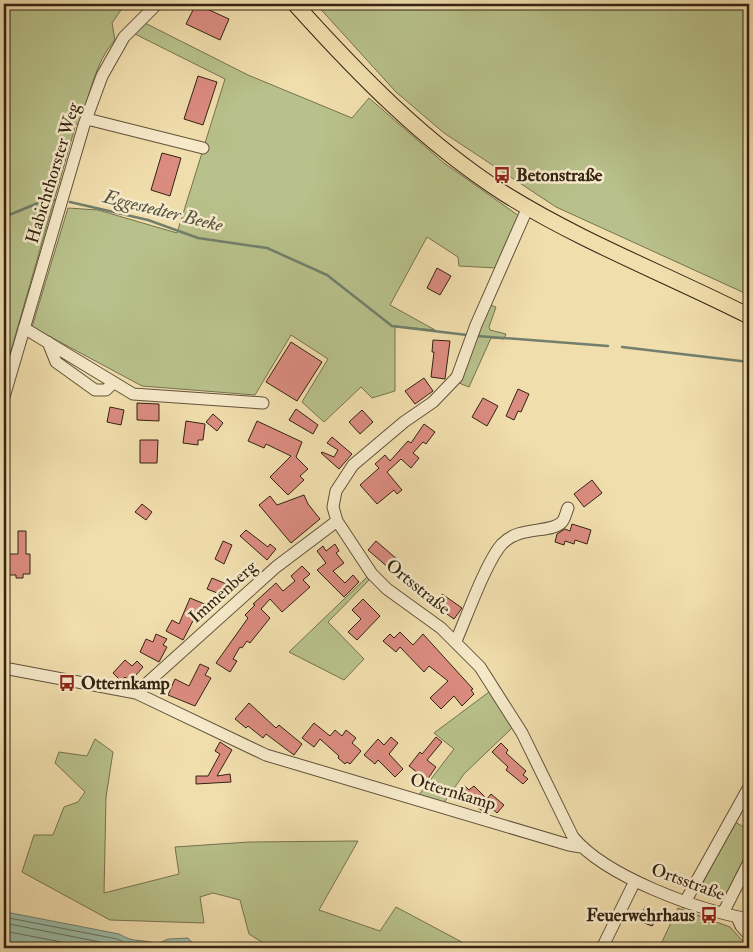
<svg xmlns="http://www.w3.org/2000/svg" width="753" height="952" font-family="'IM FELL Double Pica',serif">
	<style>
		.green { fill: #b8c18b; stroke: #76724f }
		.water { fill: #9bbca8; stroke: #717f6c }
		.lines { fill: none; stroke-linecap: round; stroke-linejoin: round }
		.shore { stroke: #67705e; stroke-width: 1 }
		.stream { stroke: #717f6c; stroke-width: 2.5 }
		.building { fill: #db8c80; stroke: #332313 }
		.minor-casing { stroke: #62523a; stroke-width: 13 }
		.major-casing { stroke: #332313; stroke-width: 17 }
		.minor { stroke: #f6eaca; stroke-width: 11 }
		.major { stroke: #f1dead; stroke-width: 15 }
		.labels { text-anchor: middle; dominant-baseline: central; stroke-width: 5; stroke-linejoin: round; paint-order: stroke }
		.street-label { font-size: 18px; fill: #332313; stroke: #f6eaca }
		.poi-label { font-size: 18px; font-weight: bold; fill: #332313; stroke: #f6eaca; text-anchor: start }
		.water-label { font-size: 19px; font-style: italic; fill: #525140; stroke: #f6eaca }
	</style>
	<rect width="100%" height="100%" fill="#f1dead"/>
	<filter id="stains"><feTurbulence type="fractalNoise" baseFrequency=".004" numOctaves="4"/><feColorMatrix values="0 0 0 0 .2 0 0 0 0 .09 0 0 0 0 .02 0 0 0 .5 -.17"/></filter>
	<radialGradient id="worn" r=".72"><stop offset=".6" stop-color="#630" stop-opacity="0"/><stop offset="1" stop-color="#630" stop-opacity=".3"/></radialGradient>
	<path class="green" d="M4 4H125L112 23 115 40C95 62 89 97 80 125L76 124 6 368 4 369Z
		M316 4H749V295L556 207 444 133 396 92Z
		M145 23 248 75 352 118 369 98 444 163 519 216 497 268 459 266 458 257 427 237 390 305 435 330 395 326V391L372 398 361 387 324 422 302 402 328 359 291 335 255 395 142 386 32 327 68 208 98 210 177 233 225 79 135 34Z
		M490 305 496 307 489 327 490 330 506 334 504 339 491 338 469 387 459 383Z
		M367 577 369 580 328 622 364 659 344 680 289 652Z
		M489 692 512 728 464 774 443 804 418 796 454 749 434 733Z
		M95 739 113 752 106 797 104 893 179 874 175 847 249 842 358 841 319 910 380 931 396 907 473 948H378L363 942 360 948H271L249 934 240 900 213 893 200 897 204 923 110 920 22 872 34 835H53L64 807 78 802 85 792 55 763 59 752 87 756Z
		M735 822 749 830V855L737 872 725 900 700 888Z
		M678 908 730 927 749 948H659Z"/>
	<path class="water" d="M6 912 119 934C136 944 140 938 157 944L168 939 188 938 197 948H4V913Z"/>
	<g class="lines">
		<path class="shore" d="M4 917 117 939 134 947 146 945 154 948
			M4 923 115 945 121 948
			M4 931 93 948"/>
		<path class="stream" d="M70 202 148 220 198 238 267 248 327 275 392 326 467 335
			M4 217 48 199 55 200
			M477 336 608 346
			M622 347 749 362"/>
	</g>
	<path class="building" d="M196 4 229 19 220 40 186 24Z
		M198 76 217 82 203 125 184 119Z
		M162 153 181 158 170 196 151 190Z
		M437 268 451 276 440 295 427 288Z
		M433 340 450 341 445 379 431 377 434 352H432Z
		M291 342 322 362 297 401 266 382Z
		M424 378 433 391 415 404 405 391Z
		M518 389 529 394 521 412 518 411 514 420 506 416Z
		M483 398 498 406 487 426 472 417Z
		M137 403 159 404V421L137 420Z
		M110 407 124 410 121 425 107 422Z
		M296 409 318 425 313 434 289 420Z
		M362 410 373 422 360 434 349 422Z
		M213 414 223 423 217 431 206 422Z
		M186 421 205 424 203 440H198V445L183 443Z
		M257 421 302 442 296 457 308 469 300 476 304 480 288 495 270 477 291 456 266 444 264 448 248 441Z
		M424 424 435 432 426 444 423 442 413 453 419 458 411 468 401 459 387 472 402 490 397 494 394 490 377 504 360 485 379 468 375 464 385 455 390 461 408 441 411 443Z
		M332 437 352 454 339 469 321 453 322 452 334 457 338 450 327 443Z
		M140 440H158L157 463H140Z
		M592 480 602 493 584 507 574 494Z
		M304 495 308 504 320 519 291 543 259 505 270 496 277 505Z
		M142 504 152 512 146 520 135 512Z
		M572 524 591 530 587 544 575 540 574 544 565 541 564 545 555 542 557 534 565 529 570 531Z
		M246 530 268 547 270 544 276 549 267 560 240 536Z
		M18 531H26V554H30V574H23V578H16V575H4V554H18Z
		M223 541 232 545 224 564 215 559Z
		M376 541 398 560 390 569 368 550Z
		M335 544 339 551 336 553 344 563 333 571 345 583 353 575 359 582 344 597 317 570 326 563 317 551 323 546 326 551Z
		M302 566 310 574 303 580 310 587 282 612 270 599 261 609 270 618 250 643 247 641 242 648 240 647 233 659 237 661 230 672 216 663 248 618 245 615 255 605 253 604 276 583 283 591 295 581 291 576Z
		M212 578 229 585 225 596 207 589Z
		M442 594 462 608 454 619 434 605Z
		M190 598 212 607 209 615 200 612 198 616 196 615 183 640 166 631 172 620 179 624Z
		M363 599 380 616 357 640 348 632 361 619 352 610Z
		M400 632 413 645 423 634 473 689 471 690 474 694 462 706 454 696 441 709 430 698 448 681 429 666 424 672 400 647 396 652 383 641 390 634 394 638Z
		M156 634 167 639 163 645 167 647 159 662 140 652 146 639 153 642Z
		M125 660 132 666 137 661 143 667 130 682 125 677 121 681 113 673Z
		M200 664 209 668 205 675 211 678 195 706 168 695 175 679 189 686Z
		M249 703 276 728 279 725 302 744 294 755 266 734 263 738 248 726 246 728 235 719Z
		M314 723 330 736 335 730 342 736 346 730 356 738 352 743 361 751 350 764 347 762 345 764 338 758 339 756 320 739 314 747 302 738Z
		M391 737 398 743 389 754 403 769 395 777 378 760 375 764 364 755 378 739 384 745Z
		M436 737 442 742 427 760 436 767 427 780 409 766 420 752 422 754Z
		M220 742 232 750 217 776 230 774 231 782 196 784V776H208L220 754 215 751Z
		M501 743 508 750 506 753 526 771 523 775 528 779 523 784 506 770 508 767 492 752Z
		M464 785 469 790 474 786 487 799 491 794 504 805 497 813 487 804 485 812 482 811 459 790Z
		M645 907 657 913 659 916 652 926 639 921Z"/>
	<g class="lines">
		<g class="minor-casing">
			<path id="minor" d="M87 119 203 148
				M528 207 476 325 457 377 433 402 404 422 353 465 336 491 333 507 337 521 372 574 387 589 441 628 480 667 522 733 573 837C606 877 698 910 749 919
				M24 328 133 394 263 403
				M48 342 56 362 95 390H106L113 383
				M4 397 84 125 102 76 124 37 157 4
				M456 641C467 616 486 562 502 544 520 525 551 534 562 522 565 519 566 512 568 508
				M4 668 136 693 266 755 569 845 581 847
				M136 693 276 567 337 521
				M685 902 749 787
				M723 913 749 862
				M737 917 741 926 749 935
				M602 948 635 881"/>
		</g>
		<g class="major-casing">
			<path id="major" d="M295 4C358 74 425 143 505 194 582 242 668 275 749 316"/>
		</g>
		<use href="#minor" class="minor"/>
		<use href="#major" class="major"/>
	</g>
	<defs>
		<g id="bus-bare" transform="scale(1.35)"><path d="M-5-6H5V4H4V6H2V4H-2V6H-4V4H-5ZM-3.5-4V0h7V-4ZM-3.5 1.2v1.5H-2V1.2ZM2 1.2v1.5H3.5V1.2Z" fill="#8f2418" stroke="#f6eaca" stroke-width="2.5" paint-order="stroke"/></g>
	</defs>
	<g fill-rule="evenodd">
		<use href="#bus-bare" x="502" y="175"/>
		<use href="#bus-bare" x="67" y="683"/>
		<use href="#bus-bare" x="709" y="915"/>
	</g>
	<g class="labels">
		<g class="street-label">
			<text transform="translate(53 173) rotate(-73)">Habichthorster Weg</text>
			<text transform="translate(418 587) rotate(39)">Ortsstraße</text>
			<text transform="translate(223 592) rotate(-42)">Immenberg</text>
			<text transform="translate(453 792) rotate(17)">Otternkamp</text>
			<text transform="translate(688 882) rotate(20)">Ortsstraße</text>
		</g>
		<g class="poi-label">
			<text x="516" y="175">Betonstraße</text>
			<text x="81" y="683">Otternkamp</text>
			<text x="695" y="915" text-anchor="end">Feuerwehrhaus</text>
		</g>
		<g class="water-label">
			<text transform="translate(163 211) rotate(14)">Eggestedter Beeke</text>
		</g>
	</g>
	<rect width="753" height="952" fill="none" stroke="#f1dead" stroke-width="20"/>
	<rect x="5" y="5" width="743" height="942" fill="none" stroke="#332313" stroke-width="2.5"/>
	<rect x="10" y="10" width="733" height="932" fill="none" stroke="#332313"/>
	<rect width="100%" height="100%" filter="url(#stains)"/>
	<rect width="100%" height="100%" fill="url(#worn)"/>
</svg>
